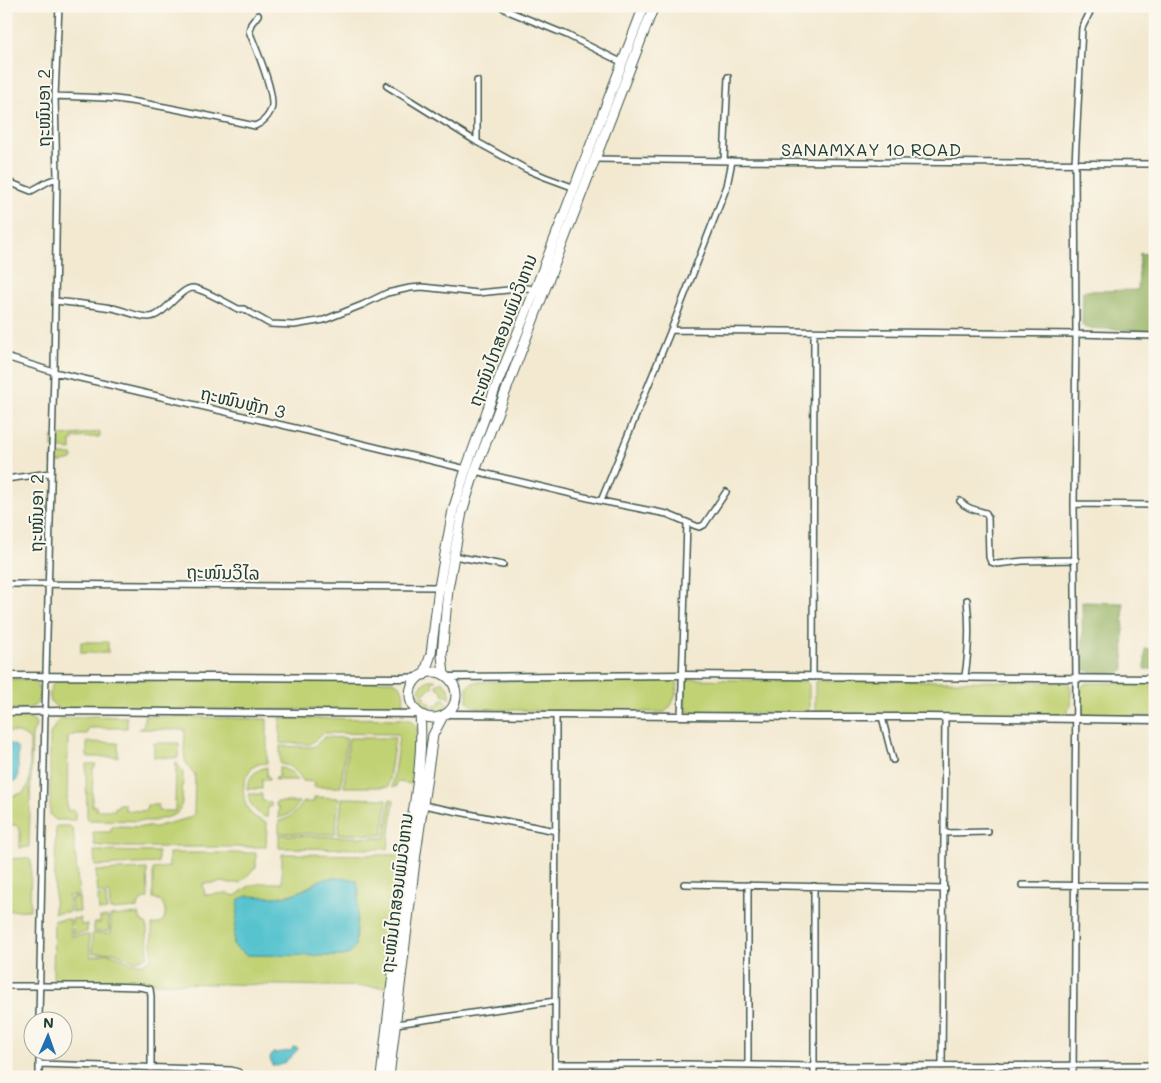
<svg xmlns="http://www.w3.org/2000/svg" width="1161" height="1083" font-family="Mali,'Noto Sans Lao',sans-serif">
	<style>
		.green { fill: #c1d274; stroke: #708854; fill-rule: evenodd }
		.forest { fill: #98b466; stroke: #5c784d }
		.water { fill: #57c3cf; stroke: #3b8082 }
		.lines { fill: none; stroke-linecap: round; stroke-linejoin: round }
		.minor-casing { stroke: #3f574c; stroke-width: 8 }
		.tertiary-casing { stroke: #3f574c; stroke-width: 9 }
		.trunk-casing { stroke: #3f574c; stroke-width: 11 }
		.minor { stroke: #fff; stroke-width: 5 }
		.tertiary { stroke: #fff; stroke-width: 6 }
		.trunk { stroke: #fff; stroke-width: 9 }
		.labels { text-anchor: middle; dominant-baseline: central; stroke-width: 4; stroke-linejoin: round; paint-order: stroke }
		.street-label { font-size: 18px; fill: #1f3d34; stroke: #fbf7ec }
	</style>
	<rect width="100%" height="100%" fill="#fbf7ec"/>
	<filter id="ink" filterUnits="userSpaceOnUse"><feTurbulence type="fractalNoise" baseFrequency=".02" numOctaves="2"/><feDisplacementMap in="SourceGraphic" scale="10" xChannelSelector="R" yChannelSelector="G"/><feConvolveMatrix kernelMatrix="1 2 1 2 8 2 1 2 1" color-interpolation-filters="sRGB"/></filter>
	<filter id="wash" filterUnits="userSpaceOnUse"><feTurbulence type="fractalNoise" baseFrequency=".0096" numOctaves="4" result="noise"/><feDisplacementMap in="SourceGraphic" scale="20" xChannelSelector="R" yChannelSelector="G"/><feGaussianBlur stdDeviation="1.12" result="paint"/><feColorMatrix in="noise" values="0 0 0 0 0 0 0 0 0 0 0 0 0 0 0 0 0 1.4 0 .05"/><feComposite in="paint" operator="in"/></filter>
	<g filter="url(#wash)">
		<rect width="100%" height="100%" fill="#f3e9d1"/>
		<path class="green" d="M100 432V437L73 438V441H71V450L52 448V437Z
			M52 455H72L73 457 72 460 52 464Z
			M81 642H108V653H81Z
			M6 679H29L34 681C38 686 39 689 39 696 39 712 18 709 6 709Z
			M59 679 392 681C403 684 405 693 403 703L398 707 391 710 61 709C58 708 56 707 54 705 46 698 50 683 59 679Z
			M570 679H672L676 681 678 684C676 694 674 705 665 712H571L484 709C477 708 472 707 467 701V688L470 684 476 682Z
			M690 679 806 681 809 685V712L806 714 688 712 685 709V683L687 680Z
			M429 680H436L432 683 433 687 429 688 425 693 422 694 419 689 425 682Z
			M819 680 1065 682 1070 685C1072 695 1072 711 1062 717L818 714 815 710V683Z
			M441 681C448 685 451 691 450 699L447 695H443L442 691 437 687 436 685Z
			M1088 683H1155V717L1083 716 1081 714V689L1082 686Z
			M418 693 420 697 425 696V700L431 704V707L427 710C419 706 417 701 418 693Z
			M442 699H444L448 703C444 711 439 713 431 713L435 710 434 705H438Z
			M94 716 127 717V728H88L87 734C80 734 73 733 68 738L67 810 75 811V820H56L50 815V734L59 719Z
			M147 716 267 719V763C264 764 261 763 259 764 242 770 240 796 248 809 252 817 260 820 267 823L266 847H115L94 845 93 832H111V828L114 826 155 827 189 818 194 814 195 774C180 762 185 748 185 730L139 729 144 726V717Z
			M6 717H27L35 722 36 726 32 735 29 847 20 848V830L16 825H6V797L23 793 28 786 30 775V741C25 733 15 732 6 732Z
			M280 718 406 719 412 721 418 729 412 784 397 782 396 787H392L399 737 398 734 324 733 310 744 280 743Z
			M325 737 347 738 341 787H314L315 782 303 781C298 772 291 765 280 764V746L313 747Z
			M349 738H395L388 787H344Z
			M87 742 118 743V757H87Z
			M154 743H179L178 758 154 757Z
			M176 762 183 773 182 802 179 812 174 815 154 821 90 820 87 818 86 764H96L95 767 93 768 92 806H96V810H115V807H118V804H125V810L146 811 147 805H158V811H175Z
			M267 767V777H269V780H262V789H247C248 777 256 769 267 767Z
			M279 767 291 772 298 780H275V778L279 777Z
			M248 794H262V801L271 802V807H268L267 818C256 813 249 806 248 794Z
			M314 797 339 798 335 834 279 833V821C290 819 298 811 303 802H314Z
			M342 798 387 799 383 835 338 834Z
			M390 799 394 800 388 849 279 848V835L385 838Z
			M276 802H299C295 811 288 816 278 818L279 807 276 806Z
			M56 826H70L73 829 79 895 68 896 70 912 54 913Z
			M94 851 158 852V863L95 866Z
			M169 853H256V867L240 883H225V882L203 884 205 895 227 893 235 896 249 886 262 883H282V854L404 855 388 987 53 981 54 920 70 919 71 936 89 935 91 957C98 955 105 953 111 954 124 957 128 965 142 963 146 962 149 961 152 957V925C154 925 158 924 160 923 169 917 166 900 153 898V869L169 867ZM320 880 350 954 342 956 246 955 233 944 240 899C251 894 263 898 275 897 292 896 306 889 320 880Z
			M28 858 31 860 30 910 6 911V859Z
			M147 869 148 898C143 899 138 902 138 908L110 910 109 893H98L96 871Z
			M106 895 107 910 99 911 98 896Z
			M79 897 80 912H72L71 898Z
			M139 914 141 921 147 925 148 956 135 961 114 952 93 953 92 934 111 933 110 916Z
			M100 917H108L109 931 94 932V923H100Z
			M80 918 81 925 87 924V932L73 934 72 919Z"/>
		<path class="forest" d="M1155 251V331L1085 328 1082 324 1083 291 1138 290 1140 253 1148 254Z
			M1082 602 1123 603 1124 670C1112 675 1095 674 1083 669Z
			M1145 649H1155V669H1145Z"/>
		<path class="water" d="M6 742 16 746V748L18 749V777L17 780 6 785Z
			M330 878H345L357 880 359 893 355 946 350 954 342 956 246 955 237 949 233 944 239 899 247 896 275 897 290 895 308 888 320 880Z
			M293 1047H297L298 1049C295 1053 282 1066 277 1066 275 1066 274 1065 272 1065L270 1058 273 1053 291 1051Z"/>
	</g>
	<g filter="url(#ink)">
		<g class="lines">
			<g class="minor-casing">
				<path id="minor" d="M501 6 508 11 567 35 623 63
					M387 86 477 142 526 169 545 177 575 188
					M55 96C75 97 96 97 116 99 163 105 209 116 255 126 262 123 268 117 271 110 277 96 255 46 249 31L251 24 258 15
					M477 142V81
					M595 159 732 161 1155 164
					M724 161 728 77
					M6 181 31 191 49 181 57 178
					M55 301C74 303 93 305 112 308 124 310 137 317 149 317 164 317 179 288 193 288 202 289 229 304 238 309H244L247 311 270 324 294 325 324 320 362 305 387 293 410 288 422 287 478 293 528 288 535 290
					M671 330 1076 334 1155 336
					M6 357 54 372 308 431 466 469
					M475 471 601 501 667 514 696 526 699 527 704 525 726 492
					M6 479 50 473
					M601 501 671 330 727 186 732 161
					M960 501C967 509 976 510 986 513L988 517 989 557 991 562 997 564 1023 561 1076 560
					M1074 504 1155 505
					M454 556 503 565
					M6 584 439 587
					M965 676C969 650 970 627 967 600
					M813 677 814 332
					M681 716 687 523
					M882 717 893 760
					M423 805 556 831
					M945 833 988 832
					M684 884 945 889
					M748 885V1064
					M1022 885 1155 886
					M814 886V1077
					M6 986H106L139 987 150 989 151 996V1068
					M39 1020 45 711 54 372 57 178 55 96 59 6
					M396 1024 555 1001
					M39 1064 231 1070 238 1072 243 1077
					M555 1064H684L814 1066 1155 1065
					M942 1066 945 717
					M39 1077V1050
					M555 1077 556 715
					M997 1077V1065
					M1073 1077 1076 678 1074 504 1076 334 1075 164 1082 28 1093 6"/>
			</g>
			<g class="tertiary-casing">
				<path id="tertiary" d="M6 676 402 678 420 677
					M446 677 682 675 1155 679
					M6 712 61 711 420 714
					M446 714 813 717H926L1155 720"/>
			</g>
			<g class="trunk-casing">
				<path id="trunk" d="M410 695a23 23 0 1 1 46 0a23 23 0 1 1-46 0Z
					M424 675 431 654 439 587 453 510 466 469 495 389 535 290 644 6
					M444 675 442 655 448 589 462 512 475 471 654 6
					M381 1077C390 1002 398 928 407 854 413 808 424 760 420 714
					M389 1077 416 853 433 735 443 716"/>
			</g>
			<use href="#minor" class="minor"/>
			<use href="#tertiary" class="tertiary"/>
			<use href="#trunk" class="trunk"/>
		</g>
	</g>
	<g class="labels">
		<g class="street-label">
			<text transform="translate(43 108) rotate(-90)">ຖະໜົນອາ 2</text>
			<text x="871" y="149">SANAMXAY 10 ROAD</text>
			<text transform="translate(502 330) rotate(-69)">ຖະໜົນໄກສອນພົມວິຫານ</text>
			<text transform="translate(243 402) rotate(13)">ຖະໜົນຫຼັກ 3</text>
			<text transform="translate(36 513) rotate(-89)">ຖະໜົນອາ 2</text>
			<text transform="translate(223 572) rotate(1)">ຖະໜົນວິໄລ</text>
			<text transform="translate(396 893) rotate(-83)">ຖະໜົນໄກສອນພົມວິຫານ</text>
		</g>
	</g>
	<rect width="1161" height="1083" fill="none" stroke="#fbf7ec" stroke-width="25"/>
	<g transform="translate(48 1036) rotate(2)"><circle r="24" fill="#fbf7ec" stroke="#a3ada2"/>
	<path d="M0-4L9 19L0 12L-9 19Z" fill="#1f6fb2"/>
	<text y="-8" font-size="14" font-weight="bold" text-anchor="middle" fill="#1f3d34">N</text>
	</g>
</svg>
